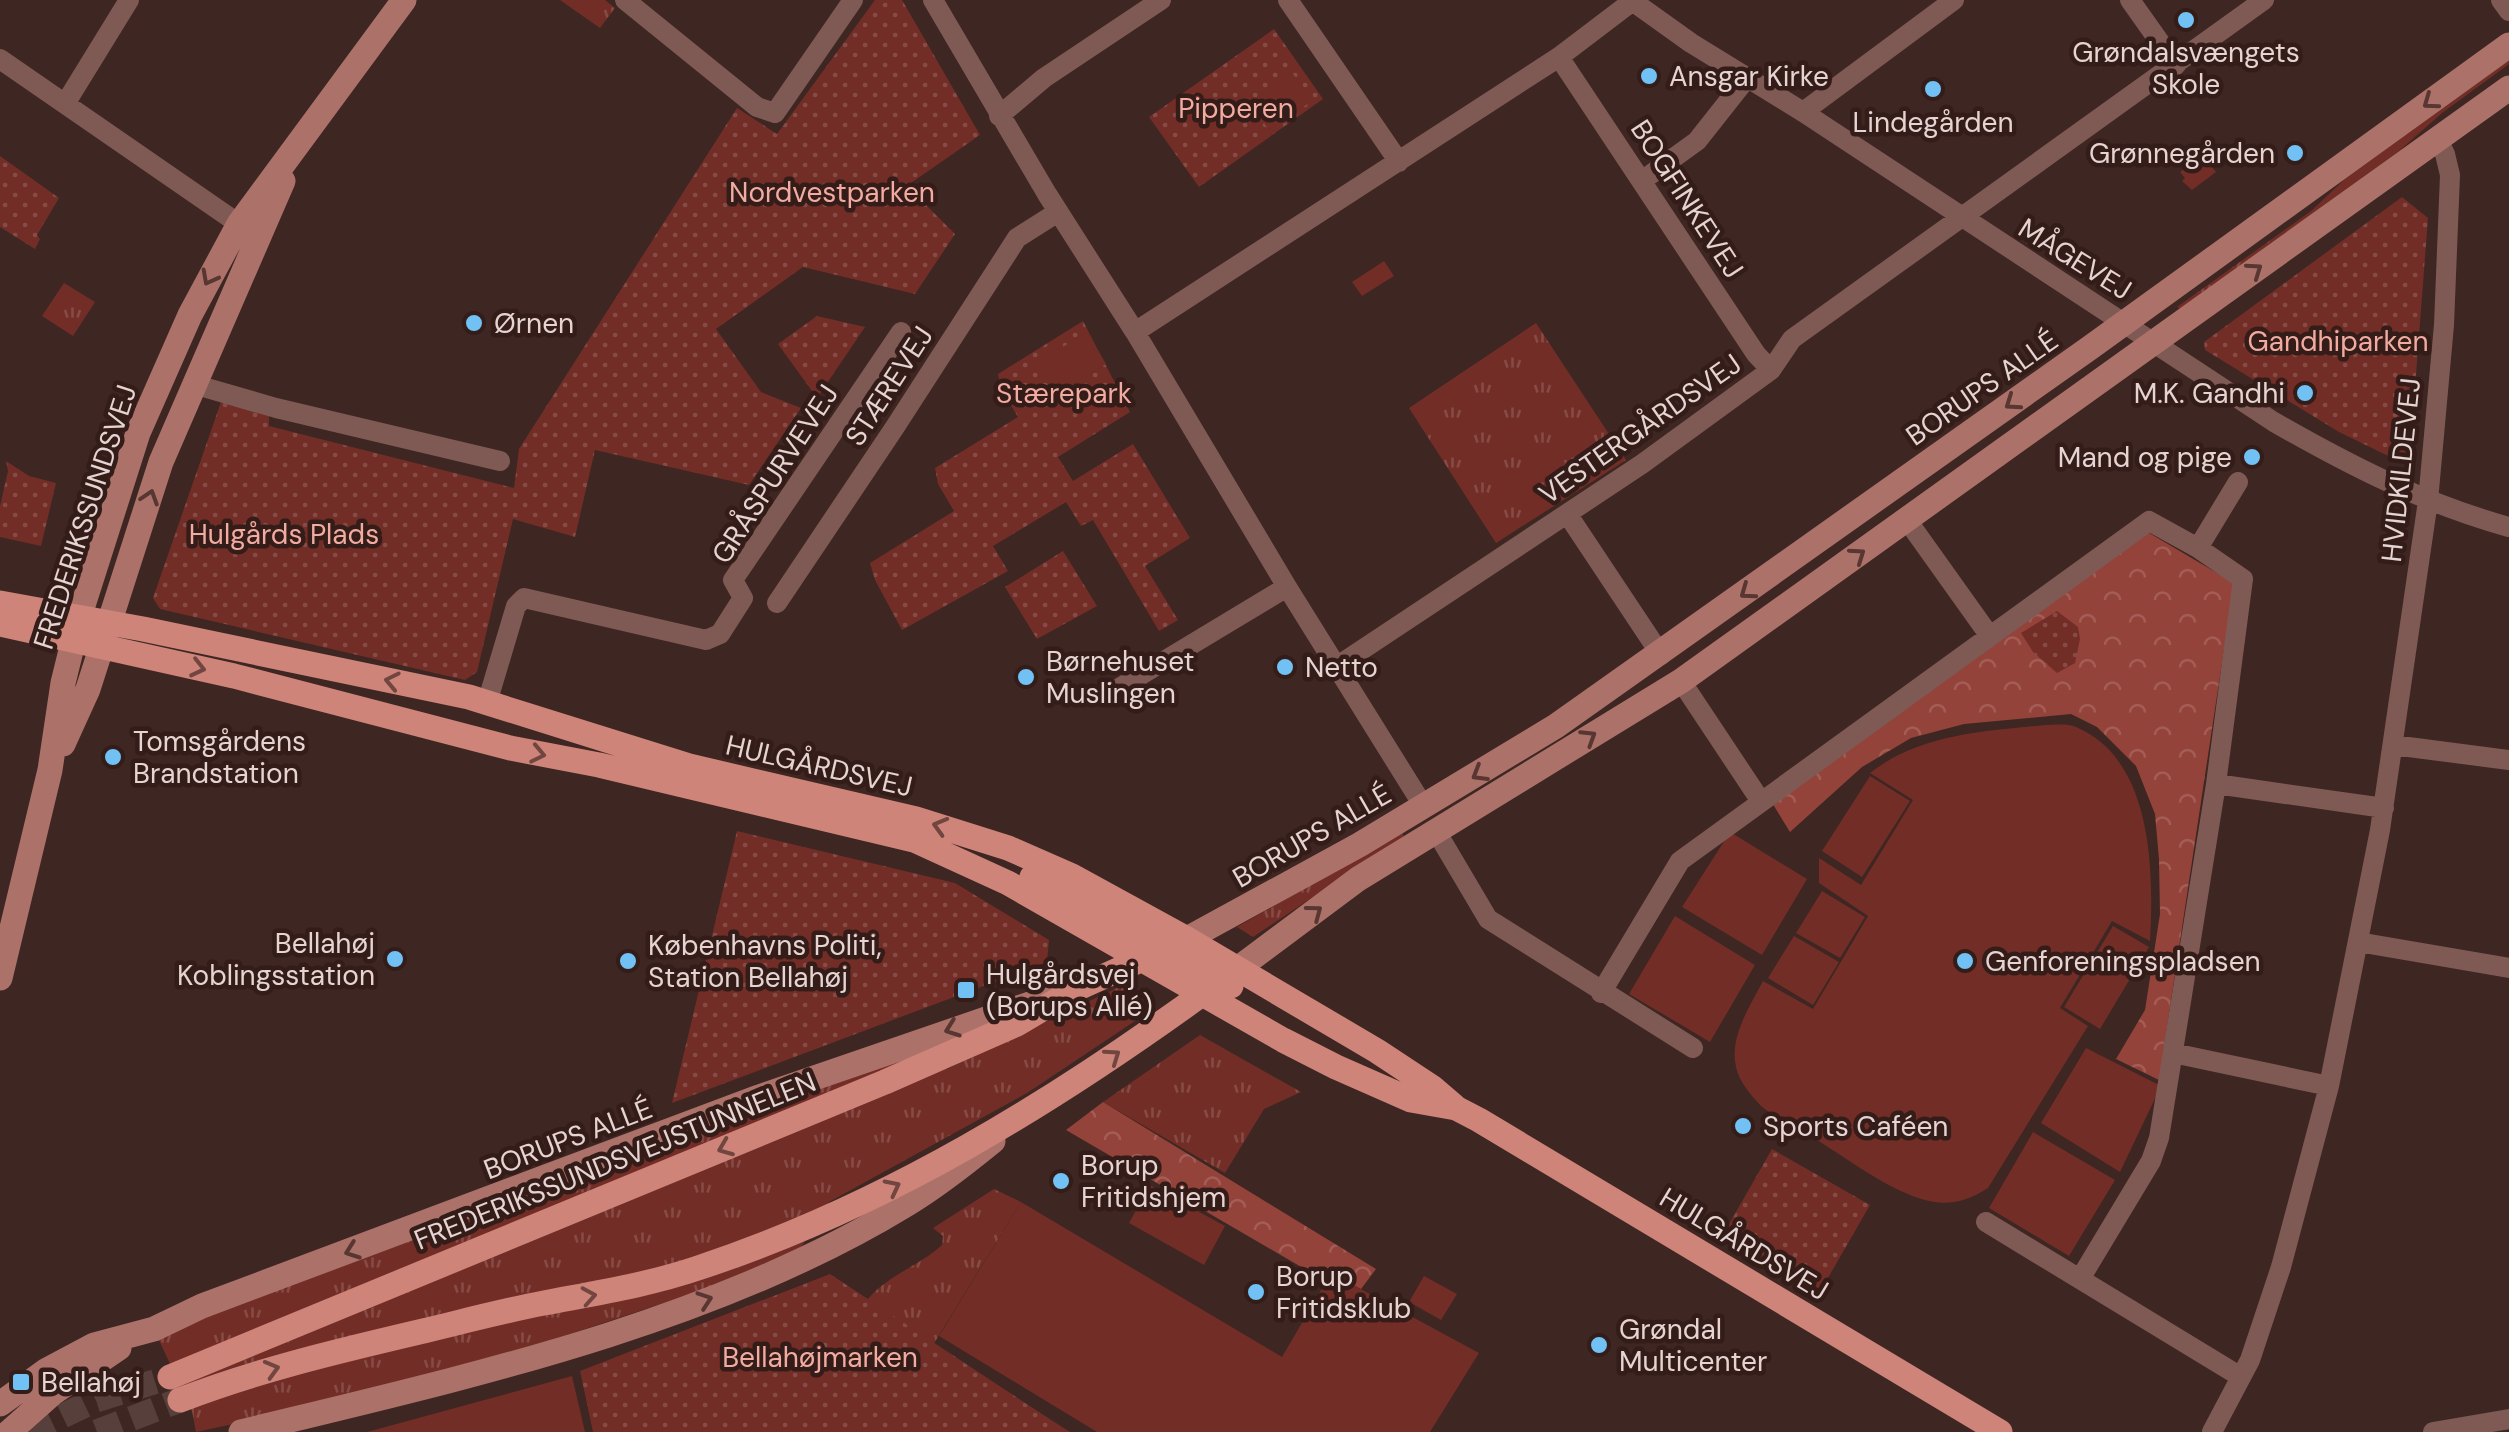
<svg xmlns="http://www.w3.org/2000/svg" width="2509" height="1432" font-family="'DM Sans',sans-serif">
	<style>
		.grass { fill: url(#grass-tufts) }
		.forest { fill: url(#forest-crowns) }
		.park { fill: url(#park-dots) }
		.pitch { fill: #722d26 }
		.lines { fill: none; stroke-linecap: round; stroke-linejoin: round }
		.primary-tunnel { stroke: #57403c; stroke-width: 25; stroke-dasharray: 25 12; stroke-linecap: butt }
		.street { stroke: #7f5a54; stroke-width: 20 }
		.secondary { stroke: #ac726a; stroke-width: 25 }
		.primary { stroke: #cf847a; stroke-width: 25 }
		.oneway { stroke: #583631 }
		.oneway2 { stroke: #724640 }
		.poi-dot { fill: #71c1f5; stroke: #341c19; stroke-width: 4 }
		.labels { text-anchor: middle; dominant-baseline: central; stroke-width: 9; stroke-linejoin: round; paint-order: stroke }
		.poi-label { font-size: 28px; fill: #e5d4d2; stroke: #341c19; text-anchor: start }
		.park-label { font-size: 28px; fill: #f1aba1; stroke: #341c19 }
		.street-label { font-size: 28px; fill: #e5d4d2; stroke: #341c19 }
	</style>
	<defs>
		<pattern id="grass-tufts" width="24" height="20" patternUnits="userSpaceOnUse" patternTransform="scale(2.5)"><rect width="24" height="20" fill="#722d26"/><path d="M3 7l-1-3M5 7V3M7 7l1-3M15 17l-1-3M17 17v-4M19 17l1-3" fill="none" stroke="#864b45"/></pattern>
		<pattern id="forest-crowns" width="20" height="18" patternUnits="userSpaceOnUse" patternTransform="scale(2.5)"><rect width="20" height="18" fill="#94433a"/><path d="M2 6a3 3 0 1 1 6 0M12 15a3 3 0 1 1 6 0" fill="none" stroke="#a35d56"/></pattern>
		<pattern id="park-dots" width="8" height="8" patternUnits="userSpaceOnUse" patternTransform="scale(2.5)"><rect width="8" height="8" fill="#722d26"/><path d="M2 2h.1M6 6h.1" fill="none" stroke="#864b45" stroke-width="1.8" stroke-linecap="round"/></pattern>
	</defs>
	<rect width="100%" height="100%" fill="#3e2622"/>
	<path class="grass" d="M560 0H605L615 8 600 28Z
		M2509 60V64L2442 113 2399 151 2181 309 2177 307 2311 211 2345 179Z
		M64 283 95 302 73 336 42 316Z
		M1536 323 1626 460 1496 543 1409 408Z
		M1402 833 1404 836 1253 937 1237 927Z
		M1121 986 1156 1007 1027 1093 829 1202 800 1249 694 1293 509 1354 316 1406 196 1432 192 1411 158 1338 255 1295 914 1051 947 1069Z
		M1200 1035 1301 1092 1264 1109 1225 1173 1103 1102Z
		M994 1189 1021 1202 933 1345 1070 1432H791L868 1299C888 1275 919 1266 942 1245L943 1236 933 1228Z"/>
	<path class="forest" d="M2144 530 2234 583 2159 1080 2116 1059 2145 1010 2160 914 2159 859 2155 814 2136 766 2097 727 2071 714 1964 724 1911 738 1862 767 1790 832 1771 801Z
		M1103 1102 1376 1269 1361 1289 1332 1274 1327 1282 1066 1130Z"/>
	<path class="park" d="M875 0H902L980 135 911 183 924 203 955 234 915 294 803 267 716 329 761 392 801 408 749 485 595 450 575 537 513 519 477 672 465 680 160 609 153 598 221 402 269 415V426L514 488 519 449 737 108 777 134Z
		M1274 29 1323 99 1199 187 1149 117Z
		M0 156 59 198 37 235 40 239 35 249 0 227Z
		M2402 197 2428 218 2409 466 2339 432 2205 350 2204 342Z
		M817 316 865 327 817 398 778 344Z
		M1083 321 1130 412 1058 457 1073 481 1133 444 1190 538 1145 566 1178 620 1159 631 1093 520 1081 526 1066 502 993 546 1008 571 902 630 875 580 870 563 954 511 938 484 935 468 1018 417 1001 389 998 374Z
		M6 461 29 476 56 483 41 546 0 537V506L8 471Z
		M1063 551 1097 606 1037 639 1005 587Z
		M2057 611 2078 627 2080 639 2075 663 2057 673 2033 652 2021 633Z
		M737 831 955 883 1049 940 1047 962 672 1103Z
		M1772 1149 1870 1205 1821 1290 1724 1233Z
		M830 1274 1069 1432H593L580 1371Z"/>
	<path class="pitch" d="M1293 74 1312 101 1269 130 1250 103Z
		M2203 154 2215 165 2212 167 2216 172 2192 190 2182 181 2185 178 2180 172Z
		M1384 261 1394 276 1362 296 1352 282Z
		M1087 332 1106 364 1056 394 1037 363Z
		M2045 725C2054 725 2067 723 2076 727 2153 759 2154 872 2150 941L2112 921 2060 1008 2088 1026 1988 1188C1969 1200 1952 1206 1929 1201 1889 1192 1843 1155 1807 1134 1792 1125 1774 1117 1761 1106 1751 1095 1739 1082 1736 1067 1729 1037 1750 1006 1763 981L1813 1009 1868 916 1819 883V858L1861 885 1913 800 1870 773C1920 734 1984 731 2045 725Z
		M1870 776 1910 801 1862 877 1822 851Z
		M1730 832 1807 879 1762 955 1682 907Z
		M1822 891 1865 917 1840 958 1796 933Z
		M1675 916 1755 965 1710 1042 1629 994Z
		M2113 926 2149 947 2100 1029 2064 1007Z
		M1794 936 1839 962 1813 1005 1768 978Z
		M2086 1048 2161 1086 2120 1172 2041 1123Z
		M2033 1132 2115 1180 2069 1256 1989 1208Z
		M1150 1185 1225 1226 1204 1265 1129 1223Z
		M1021 1202 1282 1357 1331 1273 1479 1353 1430 1432H1097L939 1336Z
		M1424 1276 1457 1294 1441 1320 1409 1302Z
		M572 1376 585 1432H367Z"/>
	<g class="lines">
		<path class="primary-tunnel" d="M29 1432 96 1400 170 1377
			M97 1432 180 1400"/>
		<path class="street" d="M625 0 757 107 775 113 853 0
			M933 0 1047 194 1135 332 1287 587 1424 807
			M1288 0 1399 162
			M1631 0 1691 43 1803 112 2274 422C2349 465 2425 504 2509 527
			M2130 0 2176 65
			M2501 0 2509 11
			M1559 57 1756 354 1771 370
			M0 59 239 224
			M65 104 129 0
			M1803 112 1954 0
			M999 116 1044 78 1161 0
			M1643 180 1697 141 1746 79
			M1135 332 1559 57 1634 0
			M193 384 276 408 500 461
			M1568 515 1661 655
			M1907 520 1989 635
			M2198 548 2238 482
			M777 603 895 427 1017 238 1058 212
			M1336 667 1642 464 1771 370 1792 339 2264 0
			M1681 681 1760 800
			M1106 696 1287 587
			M487 703 516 606 524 598 706 640 720 634 743 598 733 580 901 332
			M2393 745 2509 760
			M2216 784 2384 808
			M1436 831 1488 919 1693 1048
			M2358 942 2509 968
			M1601 993 1680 861 2149 521 2198 548 2243 579 2216 784 2159 1138 2151 1161 2080 1279
			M2173 1053 2329 1086
			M1986 1222 2241 1377
			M2212 1432 2250 1360 2281 1267 2329 1086 2380 830 2428 501 2444 325 2450 175 2445 154 2437 139
			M2433 1432 2509 1419"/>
		<path class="secondary" d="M63 744 88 689 161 462 283 181
			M1187 939 1359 845 1556 726 2091 347 2509 45
			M1236 970 1358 879 1681 681 2509 88
			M0 978 50 770 63 683 79 618 138 433 190 315 239 224 404 0
			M0 1404 47 1370 94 1345 154 1329 202 1306 759 1097 1059 994
			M9 1432 53 1393 119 1348
			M241 1432C463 1378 711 1324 907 1204 937 1186 966 1163 993 1141"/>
		<path class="primary" d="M0 603 143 629 469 697 689 766 916 819 1008 848 1072 876 1187 939 1377 1051 1433 1088 1454 1106
			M0 624 234 676 510 748 599 765 914 840 1008 883 1283 1040 1336 1067 1411 1100 1456 1108 1479 1120 2000 1432
			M1032 877 1146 938 1179 952
			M1156 961 1193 967 1231 986
			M170 1377 885 1082 1017 1024 1078 988 1187 939
			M180 1400C258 1370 338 1351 419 1332 461 1322 502 1311 544 1303 596 1293 648 1285 698 1268 886 1206 1054 1102 1213 986"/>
	</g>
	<defs><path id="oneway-chevron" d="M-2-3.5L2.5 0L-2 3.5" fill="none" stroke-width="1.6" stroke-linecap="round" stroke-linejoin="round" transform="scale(2.5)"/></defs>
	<g class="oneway">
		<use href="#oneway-chevron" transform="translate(2430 102) rotate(144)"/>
		<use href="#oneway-chevron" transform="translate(2255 270) rotate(-35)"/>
		<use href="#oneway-chevron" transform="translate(209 278) rotate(118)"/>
		<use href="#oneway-chevron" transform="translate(2012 403) rotate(145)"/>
		<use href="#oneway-chevron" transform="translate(150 497) rotate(-72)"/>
		<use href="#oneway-chevron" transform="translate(1858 555) rotate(-35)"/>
		<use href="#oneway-chevron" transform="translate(1747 592) rotate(144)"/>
		<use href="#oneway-chevron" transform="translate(1589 737) rotate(-32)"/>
		<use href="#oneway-chevron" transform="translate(1479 774) rotate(149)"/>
		<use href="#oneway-chevron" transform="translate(1315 912) rotate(-37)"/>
		<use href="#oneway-chevron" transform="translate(952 1029) rotate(160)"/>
		<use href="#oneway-chevron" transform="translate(352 1251) rotate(160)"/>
		<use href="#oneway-chevron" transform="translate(705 1300) rotate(-19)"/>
	</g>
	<g class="oneway2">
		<use href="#oneway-chevron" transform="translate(198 668) rotate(13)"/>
		<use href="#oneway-chevron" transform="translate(392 681) rotate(-168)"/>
		<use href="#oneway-chevron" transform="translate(538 754) rotate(12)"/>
		<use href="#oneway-chevron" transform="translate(940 826) rotate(-164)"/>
		<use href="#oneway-chevron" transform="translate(1113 1056) rotate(-35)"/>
		<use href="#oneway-chevron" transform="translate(725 1148) rotate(158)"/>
		<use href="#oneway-chevron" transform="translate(893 1187) rotate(-27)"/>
		<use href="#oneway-chevron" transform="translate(589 1296) rotate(-10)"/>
		<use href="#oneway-chevron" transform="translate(272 1369) rotate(-16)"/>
	</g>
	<g class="poi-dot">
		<circle cx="2186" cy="20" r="10"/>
		<circle cx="1649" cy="76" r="10"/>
		<circle cx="1933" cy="89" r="10"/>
		<circle cx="2295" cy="153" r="10"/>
		<circle cx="474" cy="323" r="10"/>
		<circle cx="2305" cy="393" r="10"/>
		<circle cx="2252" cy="457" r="10"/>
		<circle cx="1285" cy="667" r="10"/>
		<circle cx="1026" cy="677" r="10"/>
		<circle cx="113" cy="757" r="10"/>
		<circle cx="395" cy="959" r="10"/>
		<circle cx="628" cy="961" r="10"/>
		<circle cx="1965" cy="961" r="10"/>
		<rect x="956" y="980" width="20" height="20" rx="5"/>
		<circle cx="1743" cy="1126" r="10"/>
		<circle cx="1061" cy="1181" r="10"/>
		<circle cx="1256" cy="1292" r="10"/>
		<circle cx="1599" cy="1345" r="10"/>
		<rect x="11" y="1372" width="20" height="20" rx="5"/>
	</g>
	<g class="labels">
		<g class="poi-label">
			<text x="2186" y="52" text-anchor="middle">Grøndalsvængets<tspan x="2186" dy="32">Skole</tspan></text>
			<text x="1669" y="76">Ansgar Kirke</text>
			<text x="1933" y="122" text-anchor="middle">Lindegården</text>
			<text x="2275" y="153" text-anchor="end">Grønnegården</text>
			<text x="494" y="323">Ørnen</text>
			<text x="2285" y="393" text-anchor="end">M.K. Gandhi</text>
			<text x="2232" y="457" text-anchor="end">Mand og pige</text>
			<text x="1046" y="661">Børnehuset<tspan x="1046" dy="32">Muslingen</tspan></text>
			<text x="1305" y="667">Netto</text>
			<text x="133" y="741">Tomsgårdens<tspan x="133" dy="32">Brandstation</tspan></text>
			<text x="375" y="943" text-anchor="end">Bellahøj<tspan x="375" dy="32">Koblingsstation</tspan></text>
			<text x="648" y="945">Københavns Politi,<tspan x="648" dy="32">Station Bellahøj</tspan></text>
			<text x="1985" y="961">Genforeningspladsen</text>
			<text x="986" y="974">Hulgårdsvej<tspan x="986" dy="32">(Borups Allé)</tspan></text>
			<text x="1763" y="1126">Sports Caféen</text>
			<text x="1081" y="1165">Borup<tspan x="1081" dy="32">Fritidshjem</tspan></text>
			<text x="1276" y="1276">Borup<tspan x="1276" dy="32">Fritidsklub</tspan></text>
			<text x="1619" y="1329">Grøndal<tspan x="1619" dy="32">Multicenter</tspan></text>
			<text x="41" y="1382">Bellahøj</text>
		</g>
		<g class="park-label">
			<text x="1236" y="108">Pipperen</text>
			<text x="832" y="192">Nordvestparken</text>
			<text x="2338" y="341">Gandhiparken</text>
			<text x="1064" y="393">Stærepark</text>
			<text x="284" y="534">Hulgårds Plads</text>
			<text x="820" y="1357">Bellahøjmarken</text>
		</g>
		<g class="street-label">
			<text transform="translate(1687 199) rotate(57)">BOGFINKEVEJ</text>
			<text transform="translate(2075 259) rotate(32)">MÅGEVEJ</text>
			<text transform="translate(889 386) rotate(-57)">STÆREVEJ</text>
			<text transform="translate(1982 388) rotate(-35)">BORUPS ALLÉ</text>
			<text transform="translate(1640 429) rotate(-35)">VESTERGÅRDSVEJ</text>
			<text transform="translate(2401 470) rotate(-84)">HVIDKILDEVEJ</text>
			<text transform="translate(775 474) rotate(-57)">GRÅSPURVEVEJ</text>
			<text transform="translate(85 517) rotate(-72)">FREDERIKSSUNDSVEJ</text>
			<text transform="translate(819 766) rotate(13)">HULGÅRDSVEJ</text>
			<text transform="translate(1312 836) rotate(-30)">BORUPS ALLÉ</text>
			<text transform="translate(568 1139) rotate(-21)">BORUPS ALLÉ</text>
			<text transform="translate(615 1161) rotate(-22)">FREDERIKSSUNDSVEJSTUNNELEN</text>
			<text transform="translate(1744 1244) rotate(31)">HULGÅRDSVEJ</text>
		</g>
	</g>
</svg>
